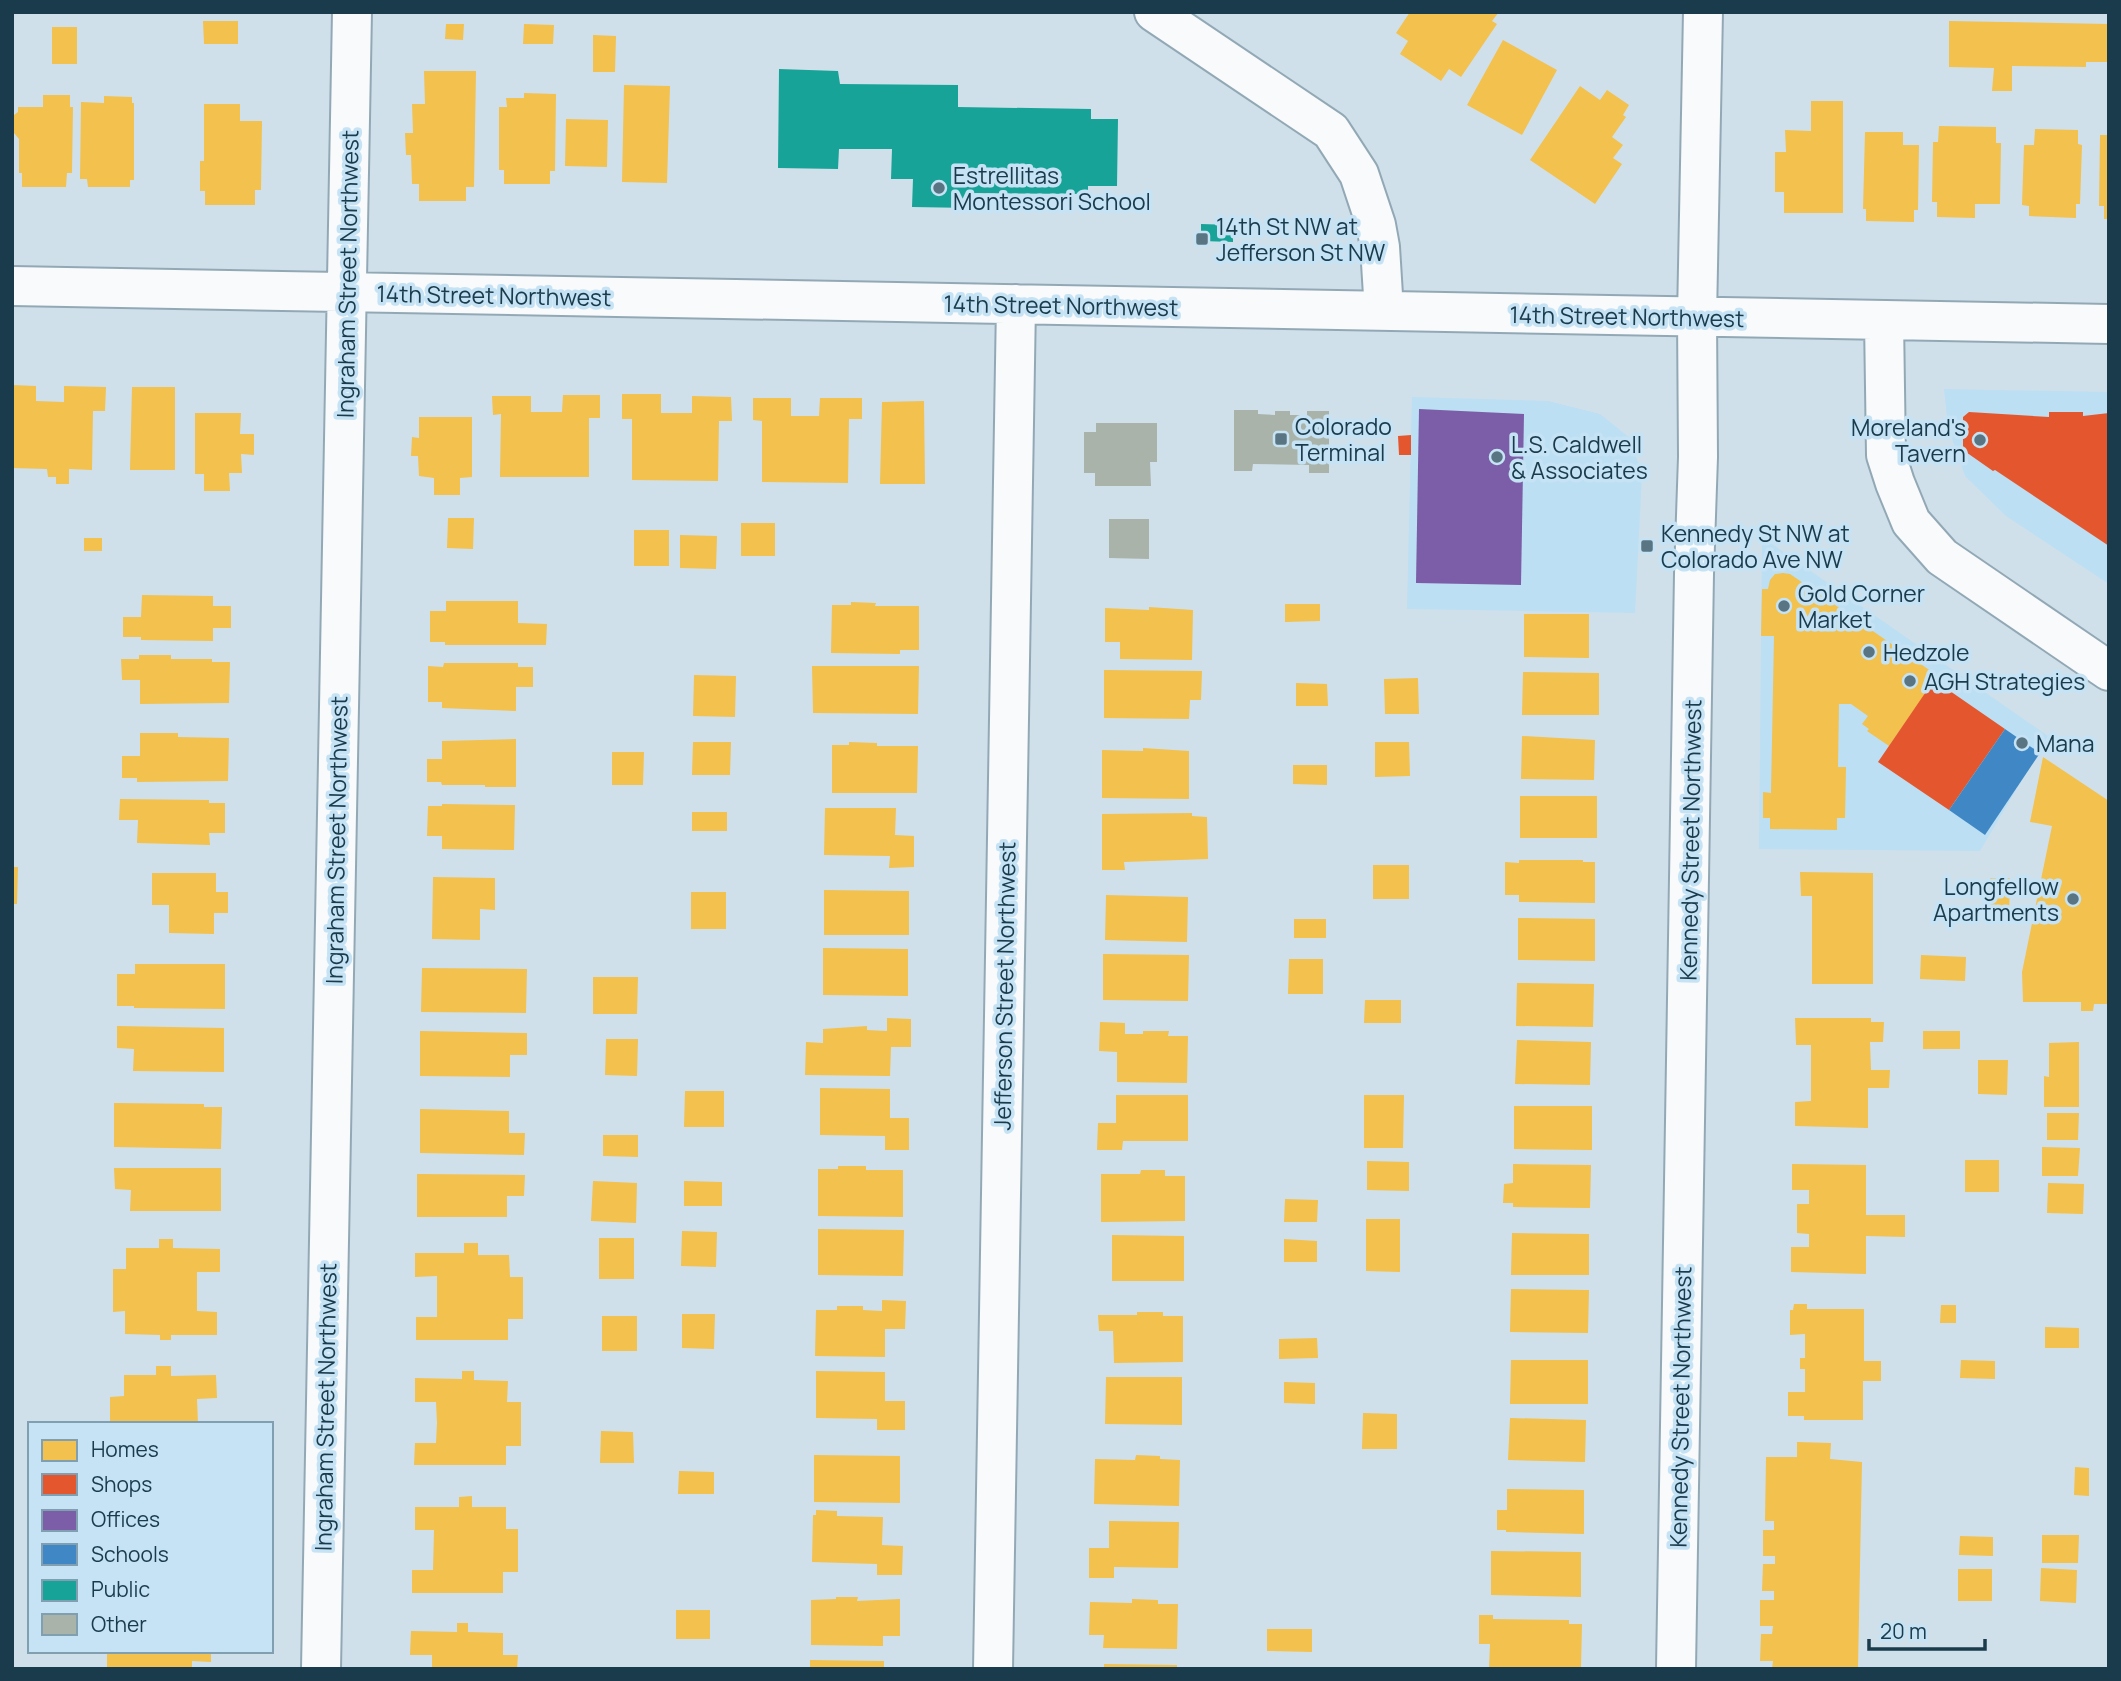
<svg xmlns="http://www.w3.org/2000/svg" width="2121" height="1681" font-family="Manrope,sans-serif">
	<style>
		.built { fill: #bcdff3 }
		.homes { fill: #f2c14e }
		.shops { fill: #e4572e }
		.offices { fill: #7b5ea7 }
		.schools { fill: #3f88c5 }
		.public { fill: #17a398 }
		.building { fill: #aab3a9 }
		.lines { fill: none; stroke-linecap: round; stroke-linejoin: round }
		.minor-casing { stroke: #92a9b5; stroke-width: 42 }
		.minor { stroke: #f8fafc; stroke-width: 38 }
		.poi-dot { fill: #597583; stroke: #c5e3f4; stroke-width: 2.5 }
		.labels { text-anchor: middle; dominant-baseline: central; stroke-width: 7; stroke-linejoin: round; paint-order: stroke }
		.poi-label { font-size: 23px; fill: #193b4c; stroke: #c5e3f4; text-anchor: start }
		.street-label { font-size: 23px; fill: #193b4c; stroke: #c5e3f4 }
	</style>
	<rect width="100%" height="100%" fill="#d0e0ea"/>
	<path class="built" d="M1944 389 2109 392V584L2006 516 1965 476 1948 427Z
		M1412 397 1548 401 1600 414 1630 438 1642 475 1635 613 1407 609Z
		M1762 537 2048 736 1980 851 1759 849Z"/>
	<path class="homes" d="M1410 12H1499L1492 21 1497 24 1461 77 1449 69 1441 81 1400 54 1408 41 1396 33Z
		M203 21H238V44H204Z
		M1949 21 2109 24V62H2086V67L2012 66V91H1992L1994 68 1949 67Z
		M446 24H464L463 40 445 39Z
		M524 24 554 25 553 44H523Z
		M52 27H77V64H52Z
		M593 35 616 36 615 72H593Z
		M1503 40 1557 70 1522 135 1467 105Z
		M424 71H476L474 187H466V201H419V184H412L411 155H406L405 133H413L412 104H425Z
		M624 85 670 86 667 183 622 182Z
		M1580 86 1600 100 1607 90 1629 105 1623 115 1626 117 1612 137 1623 145 1613 158 1622 164 1595 204 1530 160Z
		M524 93 556 94 555 171H550V184H504V170H499V107H507L506 98H524Z
		M43 95H70V107H73L72 173H67L66 187H22V173H19V139L14 133V115L18 112V107H43Z
		M104 96 132 97V103H134V180H130V187H88L87 179H80L81 102 104 103Z
		M1811 101H1843V213H1784V192H1775V152H1786L1785 130 1811 131Z
		M204 104H240V121H262L261 190H255V205H205V191H200V161H204Z
		M566 119 608 120 607 167 565 166Z
		M1939 126 1996 127V143H2001L2000 204H1975V218L1937 217V202H1932L1933 142H1938Z
		M2035 129 2078 130V144L2082 145 2080 204H2076V218L2029 216V206L2022 205 2024 145H2034Z
		M1865 132H1903V145H1919L1918 210H1914V222L1866 221V209H1863Z
		M2100 135H2109V219H2104V206H2099Z
		M12 385 36 386V401L64 402V386L106 387 105 411H93L92 470 69 469V484H56V477H48L47 469 12 468Z
		M132 387H175V470H130Z
		M622 394H661V413H692V396L731 397 732 421H719L718 481 632 480V419H622Z
		M563 395H600V418H589V477H500L501 414 493 415 492 396H531V412H562Z
		M753 398H791V416H819L820 398H862V419H849L848 483 762 482V421L753 420Z
		M924 401 925 484H880L882 402Z
		M195 413H241L240 434H254V455L241 454 242 473H229L230 491H204V474H195Z
		M419 417H472V477L460 478V495H434V478L419 476 418 456H411L412 437 419 438Z
		M448 518H474L473 549 447 548Z
		M741 523H775V556H741Z
		M634 530H669V566H634Z
		M680 535 717 536 716 569 680 568Z
		M84 538H102V551H84Z
		M1783 573 1790 574 1938 676 1889 746 1867 731 1869 729 1862 724 1868 716 1851 704H1839L1838 767H1846L1845 818H1837V830L1770 829V818H1763V792L1771 793 1774 636H1761L1762 589H1768L1770 580 1775 574Z
		M142 595 213 596V606H231V628H213V641L141 640V637H123V617H141Z
		M446 601H518V623L547 624 546 645H445V642H430V611H446Z
		M851 602 876 603 875 606H919V650H900V654L831 653 832 605H851Z
		M1285 604H1320V621L1285 622Z
		M1149 607 1193 610 1192 660 1120 659V642H1105V608L1149 610Z
		M1524 614H1589V658L1524 657Z
		M139 655H171V659H212V662H230L229 703 140 704V680H122L121 659H139Z
		M444 663H518V667H533V687H516V711L442 708V702H428V666L443 667Z
		M812 666H919L918 714 813 713Z
		M1104 670 1202 671 1201 700H1190L1189 719 1104 718Z
		M1523 672 1599 673V715H1522Z
		M694 675 736 676 735 717 693 716Z
		M1418 678 1419 714H1385L1384 679Z
		M1296 683 1327 684 1328 706H1296Z
		M140 733H178V737L229 738 228 781 137 782V778H122V756H140Z
		M1522 736 1595 740 1594 780 1521 779Z
		M516 739V787H485V785H442L441 782H427V759H442V741Z
		M693 742H731L730 775H692Z
		M849 742 877 743V746H918L917 793H832V745H849Z
		M1375 742H1409L1410 776 1375 777Z
		M1143 748 1189 751V799L1102 798V750L1143 751Z
		M612 752H644L643 785H612Z
		M2043 757 2109 801V1004H2094L2093 1011H2081V1002H2023L2022 972 2052 826 2030 822Z
		M1293 765H1327V785L1293 784Z
		M1520 796H1597V838H1520Z
		M120 799 209 800V803H225V833H209L210 845 137 843 138 820H119Z
		M442 804 515 805 514 850 442 849V836H427L428 806H442Z
		M825 808H896L895 835 914 836V867L889 868 890 856 824 855Z
		M692 812H727V831H692Z
		M1192 813V816L1207 817 1208 859 1124 862 1125 870H1102V814Z
		M1519 860H1583V862H1595V903L1519 902V895H1505V862L1519 863Z
		M1373 865H1409V899H1373Z
		M12 867H18L17 904H12Z
		M1800 872 1873 873V984H1812V896H1801Z
		M152 873H216V892H228V913H214V934L169 933V905H152Z
		M433 877 495 878V910L480 909V940L432 939Z
		M1990 878H2010L2009 915 1989 914Z
		M824 890 909 891V935H824Z
		M691 892H726V929H691Z
		M1106 895 1188 897 1187 942 1105 940Z
		M1518 918 1595 919V961L1518 960Z
		M1294 919H1326V938H1294Z
		M823 948 908 949V996L823 995Z
		M1103 954 1189 955 1188 1001 1103 1000Z
		M1921 955 1966 957 1965 981 1920 979Z
		M1289 959H1323V994H1288Z
		M135 964H225V1009L134 1008V1006H117V974H135Z
		M422 968 527 969 526 1013 421 1012Z
		M593 977H638L637 1014H593Z
		M1517 983 1594 984 1593 1027 1516 1026Z
		M1365 1000H1401V1023H1364Z
		M887 1018 911 1019V1047H891L890 1076 805 1075 806 1042 823 1043V1029L867 1026V1030L887 1031Z
		M1795 1018H1871V1022H1884L1883 1042H1870L1871 1070H1890L1889 1088H1868V1128L1795 1126V1102L1811 1101V1045H1796Z
		M1100 1022 1125 1023V1034H1143V1031H1169L1168 1036H1188L1187 1083 1117 1082V1052L1099 1051Z
		M117 1026 224 1028V1072L133 1071 134 1049 117 1048Z
		M420 1031 527 1033V1055H510V1077L420 1076Z
		M1923 1031H1960V1049H1923Z
		M606 1039H638L637 1076 605 1075Z
		M1517 1040 1591 1042 1590 1085 1515 1084Z
		M2079 1042V1107H2044V1076L2049 1077V1043Z
		M1978 1060H2008L2007 1095 1978 1094Z
		M820 1088 890 1089V1118H909V1150H885V1136L820 1135Z
		M685 1091H724V1127H684Z
		M1116 1095H1188V1141H1123L1122 1150H1097L1098 1123H1116Z
		M1364 1095H1404L1403 1148H1364Z
		M114 1103 204 1104V1107H222L221 1149 114 1147Z
		M1514 1106H1592V1150L1514 1149Z
		M420 1109 509 1111V1133H525L524 1155 420 1153Z
		M2047 1113H2079L2078 1140H2047Z
		M603 1135H638V1157L603 1156Z
		M2042 1147 2080 1148 2078 1176H2042Z
		M1965 1160H1999V1192H1965Z
		M1367 1161 1409 1162V1191L1367 1190Z
		M1513 1164 1591 1165 1590 1208 1513 1207V1203H1503L1504 1184 1513 1183Z
		M1792 1164 1866 1165V1215H1905V1237L1866 1236V1274L1791 1272V1247H1809V1234L1797 1233V1204H1809V1190H1792Z
		M838 1166H866V1170H903V1217L818 1216V1169H838Z
		M114 1168H221V1211H130L131 1190 115 1189Z
		M1141 1170H1165V1176H1185V1221L1101 1222V1174H1140Z
		M417 1174 525 1175 524 1196H507V1217H417Z
		M593 1181 637 1183 636 1223 591 1221Z
		M684 1181 722 1182V1206H684Z
		M2048 1183 2084 1184 2083 1214 2047 1213Z
		M1285 1199 1318 1200 1317 1222H1284Z
		M1366 1219H1400V1272L1366 1271Z
		M818 1229 904 1230 903 1276 818 1275Z
		M682 1231 717 1232 716 1267 681 1266Z
		M1512 1233 1589 1234V1275H1511Z
		M1112 1235 1184 1236V1281H1112Z
		M599 1238H634V1279H599Z
		M159 1239H173V1248L220 1249V1272H197V1311L217 1312V1335H171V1340H160V1335L125 1334V1311L113 1312V1269H126V1248H159Z
		M1284 1239 1317 1241V1262H1284Z
		M464 1243H478V1255H509L510 1277H523V1319H508V1340H416V1317H437V1276L415 1277V1253H464Z
		M1511 1289 1589 1290 1588 1333 1510 1332Z
		M882 1300 906 1301 905 1329H885V1357L815 1356 816 1310H837V1306H863V1310L882 1311Z
		M1794 1304H1807V1309H1864V1361H1881V1381H1863V1420H1804V1416H1788V1392H1805V1369H1800V1358H1805V1334L1790 1335V1310H1793Z
		M1941 1305H1956V1323H1940Z
		M1137 1312H1163V1316H1183V1362L1114 1363 1113 1331H1099L1098 1315H1137Z
		M682 1314H715L714 1349 682 1348Z
		M602 1316H637V1351H602Z
		M2045 1327 2079 1328V1348H2045Z
		M1317 1338 1318 1358 1279 1359V1339Z
		M1511 1360H1588V1404H1510Z
		M1961 1360 1995 1361V1379L1960 1378Z
		M156 1366H171V1376L216 1375 217 1398 197 1399 198 1424H110V1397L124 1396V1375H156Z
		M462 1371H474V1380L508 1381 507 1402H521V1446H506V1465H414L415 1443H436L437 1423 436 1402H415V1378L462 1379Z
		M816 1371 885 1372V1401H905V1430H877V1419L816 1418Z
		M1106 1377H1182V1425L1105 1424Z
		M1284 1382 1315 1383V1404L1284 1403Z
		M1363 1413 1397 1414V1449H1362Z
		M1510 1418 1586 1420 1585 1462 1508 1460Z
		M601 1431 633 1432 634 1463H600Z
		M1797 1442 1831 1443 1830 1459 1862 1462 1858 1669H1772L1773 1661H1760L1761 1634H1772L1773 1626H1760V1600H1774V1591H1762L1763 1564H1775V1556H1763V1530H1774V1521H1765L1766 1457H1797Z
		M814 1455 900 1456V1503L814 1502Z
		M1136 1455 1160 1456V1459L1180 1460 1179 1506 1094 1504 1095 1459 1135 1460Z
		M2075 1467 2089 1468V1496L2074 1495Z
		M679 1471 714 1472V1494H678Z
		M1507 1489 1584 1490V1534L1506 1532V1530H1497V1510H1507Z
		M472 1496V1507H506V1529H518V1572H503V1593H412V1570H433L434 1530H415V1507H459V1497Z
		M816 1510 837 1511V1516L883 1517 882 1545 903 1546 902 1575H877V1564L812 1562 813 1515H816Z
		M1109 1521 1179 1522 1178 1568 1114 1567V1578H1089V1548H1109Z
		M2042 1535H2079L2078 1563H2042Z
		M1960 1536 1993 1537V1556L1959 1555Z
		M1491 1551 1581 1552V1597L1491 1595Z
		M2041 1568 2077 1570 2076 1603 2040 1601Z
		M1958 1569H1992V1601H1958Z
		M836 1597H858L857 1601 900 1599V1636H883V1646L811 1645V1600L836 1599Z
		M1132 1599 1158 1600V1604H1178L1177 1649 1103 1648 1104 1635H1089L1090 1602 1132 1603Z
		M676 1610H710V1639H676Z
		M1479 1615H1493V1619L1569 1620V1624H1582L1581 1668 1489 1669 1490 1644H1479Z
		M457 1623H468V1632L503 1633V1655H518L517 1669H432V1655H410L411 1631 457 1632Z
		M1267 1629H1312V1652L1267 1651Z
		M107 1651H211V1662L192 1661V1669H107Z
		M810 1660 884 1661V1669H810Z
		M1104 1664 1177 1665V1669H1104Z"/>
	<path class="shops" d="M1969 412 2049 417V412H2083V416L2109 413V546L1995 470 1993 471 1963 450V417Z
		M1411 435V455H1399L1398 436Z
		M1934 680 2005 729 1949 810 1878 762Z"/>
	<path class="offices" d="M1419 409 1524 414 1521 585 1416 583Z"/>
	<path class="schools" d="M2005 729 2040 753 1985 835 1949 810Z"/>
	<path class="public" d="M779 69 838 71 840 84 958 85V107L1091 109V119H1118L1117 186H1088V194L970 193 971 208 912 207 913 179H891L892 149H839L838 169 778 168Z
		M1201 224 1233 225V242L1201 241Z"/>
	<path class="building" d="M1234 410H1258V414L1275 415V411H1290V415H1307V411H1329V473H1309V465L1253 464 1252 471H1234Z
		M1096 423H1157V462H1150L1151 486H1095V473H1084V432H1096Z
		M1109 519H1149V559L1109 558Z"/>
	<g class="lines">
		<g class="minor-casing">
			<path id="minor" d="M1154 12 1331 131 1359 174 1376 225 1380 247 1384 311
				M12 286 2109 324
				M1884 320 1886 455 1895 483 1911 522 1942 557 2109 671
				M321 1669 352 12
				M993 1669 1016 304
				M1676 1669 1694 574 1698 457 1697 317 1703 12"/>
		</g>
		<use href="#minor" class="minor"/>
	</g>
	<g class="poi-dot">
		<circle cx="939" cy="188" r="7"/>
		<rect x="1195" y="232" width="14" height="14" rx="3.5"/>
		<rect x="1274" y="432" width="14" height="14" rx="3.5"/>
		<circle cx="1980" cy="440" r="7"/>
		<circle cx="1497" cy="457" r="7"/>
		<rect x="1640" y="539" width="14" height="14" rx="3.5"/>
		<circle cx="1784" cy="606" r="7"/>
		<circle cx="1869" cy="652" r="7"/>
		<circle cx="1910" cy="681" r="7"/>
		<circle cx="2022" cy="743" r="7"/>
		<circle cx="2073" cy="899" r="7"/>
	</g>
	<g class="labels">
		<g class="poi-label">
			<text x="953" y="175">Estrellitas<tspan x="953" dy="26">Montessori School</tspan></text>
			<text x="1216" y="226">14th St NW at<tspan x="1216" dy="26">Jefferson St NW</tspan></text>
			<text x="1295" y="426">Colorado<tspan x="1295" dy="26">Terminal</tspan></text>
			<text x="1966" y="427" text-anchor="end">Moreland's<tspan x="1966" dy="26">Tavern</tspan></text>
			<text x="1511" y="444">L.S. Caldwell<tspan x="1511" dy="26">&amp; Associates</tspan></text>
			<text x="1661" y="533">Kennedy St NW at<tspan x="1661" dy="26">Colorado Ave NW</tspan></text>
			<text x="1798" y="593">Gold Corner<tspan x="1798" dy="26">Market</tspan></text>
			<text x="1883" y="652">Hedzole</text>
			<text x="1924" y="681">AGH Strategies</text>
			<text x="2036" y="743">Mana</text>
			<text x="2059" y="886" text-anchor="end">Longfellow<tspan x="2059" dy="26">Apartments</tspan></text>
		</g>
		<g class="street-label">
			<text transform="translate(347 274) rotate(-89)">Ingraham Street Northwest</text>
			<text transform="translate(494 295) rotate(1)">14th Street Northwest</text>
			<text transform="translate(1061 305) rotate(1)">14th Street Northwest</text>
			<text transform="translate(1627 316) rotate(1)">14th Street Northwest</text>
			<text transform="translate(336 840) rotate(-89)">Ingraham Street Northwest</text>
			<text transform="translate(1690 840) rotate(-89)">Kennedy Street Northwest</text>
			<text transform="translate(1004 986) rotate(-89)">Jefferson Street Northwest</text>
			<text transform="translate(325 1407) rotate(-89)">Ingraham Street Northwest</text>
			<text transform="translate(1680 1407) rotate(-89)">Kennedy Street Northwest</text>
		</g>
	</g>
	<rect width="2121" height="1681" fill="none" stroke="#193b4c" stroke-width="28"/>
	<rect x="28" y="1422" width="245" height="231" fill="#c5e3f4" stroke="#80a0b1" stroke-width="2"/>
	<rect x="42" y="1440" width="35" height="21" fill="#f2c14e" stroke="#80a0b1" stroke-width="2"/>
	<text x="91" y="1457" font-size="21" fill="#193b4c">Homes</text>
	<rect x="42" y="1474" width="35" height="21" fill="#e4572e" stroke="#80a0b1" stroke-width="2"/>
	<text x="91" y="1492" font-size="21" fill="#193b4c">Shops</text>
	<rect x="42" y="1510" width="35" height="21" fill="#7b5ea7" stroke="#80a0b1" stroke-width="2"/>
	<text x="91" y="1527" font-size="21" fill="#193b4c">Offices</text>
	<rect x="42" y="1544" width="35" height="21" fill="#3f88c5" stroke="#80a0b1" stroke-width="2"/>
	<text x="91" y="1562" font-size="21" fill="#193b4c">Schools</text>
	<rect x="42" y="1580" width="35" height="21" fill="#17a398" stroke="#80a0b1" stroke-width="2"/>
	<text x="91" y="1597" font-size="21" fill="#193b4c">Public</text>
	<rect x="42" y="1614" width="35" height="21" fill="#aab3a9" stroke="#80a0b1" stroke-width="2"/>
	<text x="91" y="1632" font-size="21" fill="#193b4c">Other</text>
	<path d="M1869 1639v10h116v-10" fill="none" stroke="#193b4c" stroke-width="3.5"/>
	<text x="1880" y="1639" font-size="21" fill="#193b4c" stroke="#c5e3f4" stroke-width="5" paint-order="stroke">20 m</text>
</svg>
